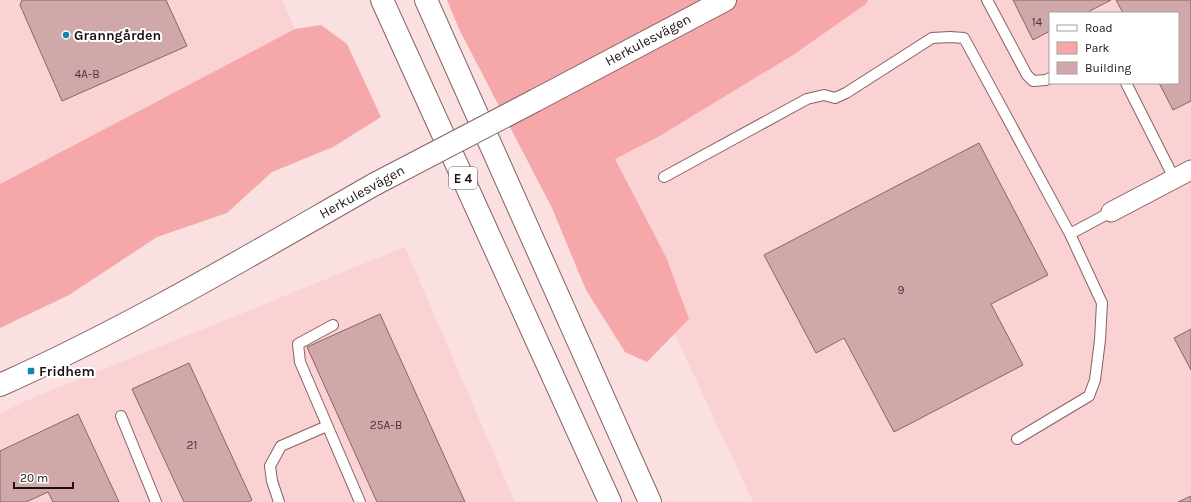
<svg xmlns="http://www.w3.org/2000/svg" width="1191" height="502" font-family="Karla,sans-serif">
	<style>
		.built { fill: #fbd2d3; fill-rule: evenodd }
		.green { fill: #f5a7aa }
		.building { fill: #d0a8a9; stroke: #896565 }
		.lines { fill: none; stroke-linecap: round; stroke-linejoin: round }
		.service-casing { stroke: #866162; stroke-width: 12 }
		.minor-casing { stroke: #866162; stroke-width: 21 }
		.tertiary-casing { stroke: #866162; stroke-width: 24 }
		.motorway-casing { stroke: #866162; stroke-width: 24 }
		.service { stroke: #fff; stroke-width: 10 }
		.minor { stroke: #fff; stroke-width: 19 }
		.tertiary { stroke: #fff; stroke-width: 22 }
		.motorway { stroke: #fff; stroke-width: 22 }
		.tertiary-bridge-casing { stroke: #866162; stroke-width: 24; stroke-linecap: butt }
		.tertiary-bridge { stroke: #fff; stroke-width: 22 }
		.poi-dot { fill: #1286ab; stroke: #fff; stroke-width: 1.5 }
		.labels { text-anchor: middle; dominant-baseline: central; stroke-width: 4; stroke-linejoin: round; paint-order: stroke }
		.number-label { font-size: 12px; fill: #4a3637 }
		.shield { fill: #fff; stroke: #625858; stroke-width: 1 }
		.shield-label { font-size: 13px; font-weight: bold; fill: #1e1011 }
		.poi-label { font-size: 14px; font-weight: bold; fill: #1e1011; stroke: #fff; text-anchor: start }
		.street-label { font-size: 14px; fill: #1e1011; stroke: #fff }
	</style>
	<rect width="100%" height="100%" fill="#fae0e0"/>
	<path class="built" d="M0 0H282L295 29 0 184Z
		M792 0H1191V502H753L572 114ZM1050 13H1178V83H1050Z
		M405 247 515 502H0V415L18 404Z"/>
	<path class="green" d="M447 0H868L866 4 793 55 658 137 615 159 666 257 689 319 647 362 625 352 586 290 552 208 459 29Z
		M321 25 347 44 381 117 333 147 272 172 227 213 157 237 69 295 0 328V184L295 29Z"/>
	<path class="building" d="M22 0H166L187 46 62 101 20 5Z
		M1013 0H1111L1086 13H1050V31L1033 40Z
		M1116 0H1191V101L1173 110 1159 83H1178V13H1123Z
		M979 143 1048 275 991 304 1023 365 894 432 844 338 816 353 764 255Z
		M380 314 465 502H377L307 347Z
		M1191 329V370L1174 338Z
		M189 363 252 500 248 502H184L132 389Z
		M78 414 119 502H53L48 492 26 502H0V451Z
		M1191 496V502H1178Z"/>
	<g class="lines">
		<g class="service-casing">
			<path id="service" d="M987 0 1027 75 1033 81 1046 80 1050 78
				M1126 83 1174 178
				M664 177 807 99 824 95 835 98 846 93 932 38 950 37 964 38 1070 234 1111 212
				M333 325 298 344 300 362 360 502
				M121 416 156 502
				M1017 439 1089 396 1095 380 1100 340 1102 303 1070 234
				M279 502 272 481 270 466 281 446 327 426"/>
		</g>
		<g class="minor-casing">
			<path id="minor" d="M1111 212 1191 170"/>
		</g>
		<g class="tertiary-casing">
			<path id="tertiary" d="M536 100 725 0
				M0 385C130 327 252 254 375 184"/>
		</g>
		<g class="motorway-casing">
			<path id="motorway" d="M382 0 610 502
				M426 0 650 502"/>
		</g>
		<use href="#service" class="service"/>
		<use href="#minor" class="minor"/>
		<use href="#tertiary" class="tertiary"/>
		<use href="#motorway" class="motorway"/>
		<g class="tertiary-bridge-casing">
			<path id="tertiary-bridge" d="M375 184 536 100"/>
		</g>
		<use href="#tertiary-bridge" class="tertiary-bridge"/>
	</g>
	<g class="poi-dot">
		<circle cx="66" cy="35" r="4"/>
		<rect x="27" y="367" width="8" height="8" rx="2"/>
	</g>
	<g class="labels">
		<g class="number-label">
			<text x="1037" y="22">14</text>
			<text x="87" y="74">4A-B</text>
			<text x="901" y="290">9</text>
			<text x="386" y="425">25A-B</text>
			<text x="192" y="445">21</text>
		</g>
		<rect class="shield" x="449" y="167" width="28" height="22" rx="3"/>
		<g class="shield-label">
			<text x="463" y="178">E 4</text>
		</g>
		<g class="poi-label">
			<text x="74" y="35">Granngården</text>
			<text x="39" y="371">Fridhem</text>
		</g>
		<g class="street-label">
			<text transform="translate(648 40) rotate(-28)">Herkulesvägen</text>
			<text transform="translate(362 192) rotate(-29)">Herkulesvägen</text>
		</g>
	</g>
	<rect x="1049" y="12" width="130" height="72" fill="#ffffff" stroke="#a59fa0"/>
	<rect x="1057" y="25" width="20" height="6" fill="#ffffff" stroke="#a59fa0"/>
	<text x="1085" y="32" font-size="12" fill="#1e1011">Road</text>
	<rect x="1057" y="42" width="20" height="12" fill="#f5a7aa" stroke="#a59fa0"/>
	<text x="1085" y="52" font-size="12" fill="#1e1011">Park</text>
	<rect x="1057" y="62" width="20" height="12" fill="#d0a8a9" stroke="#a59fa0"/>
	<text x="1085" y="72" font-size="12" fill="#1e1011">Building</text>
	<path d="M14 482v6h59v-6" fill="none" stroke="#1e1011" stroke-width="2"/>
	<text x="20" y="482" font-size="12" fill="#1e1011" stroke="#ffffff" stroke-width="3" paint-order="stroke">20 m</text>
</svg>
